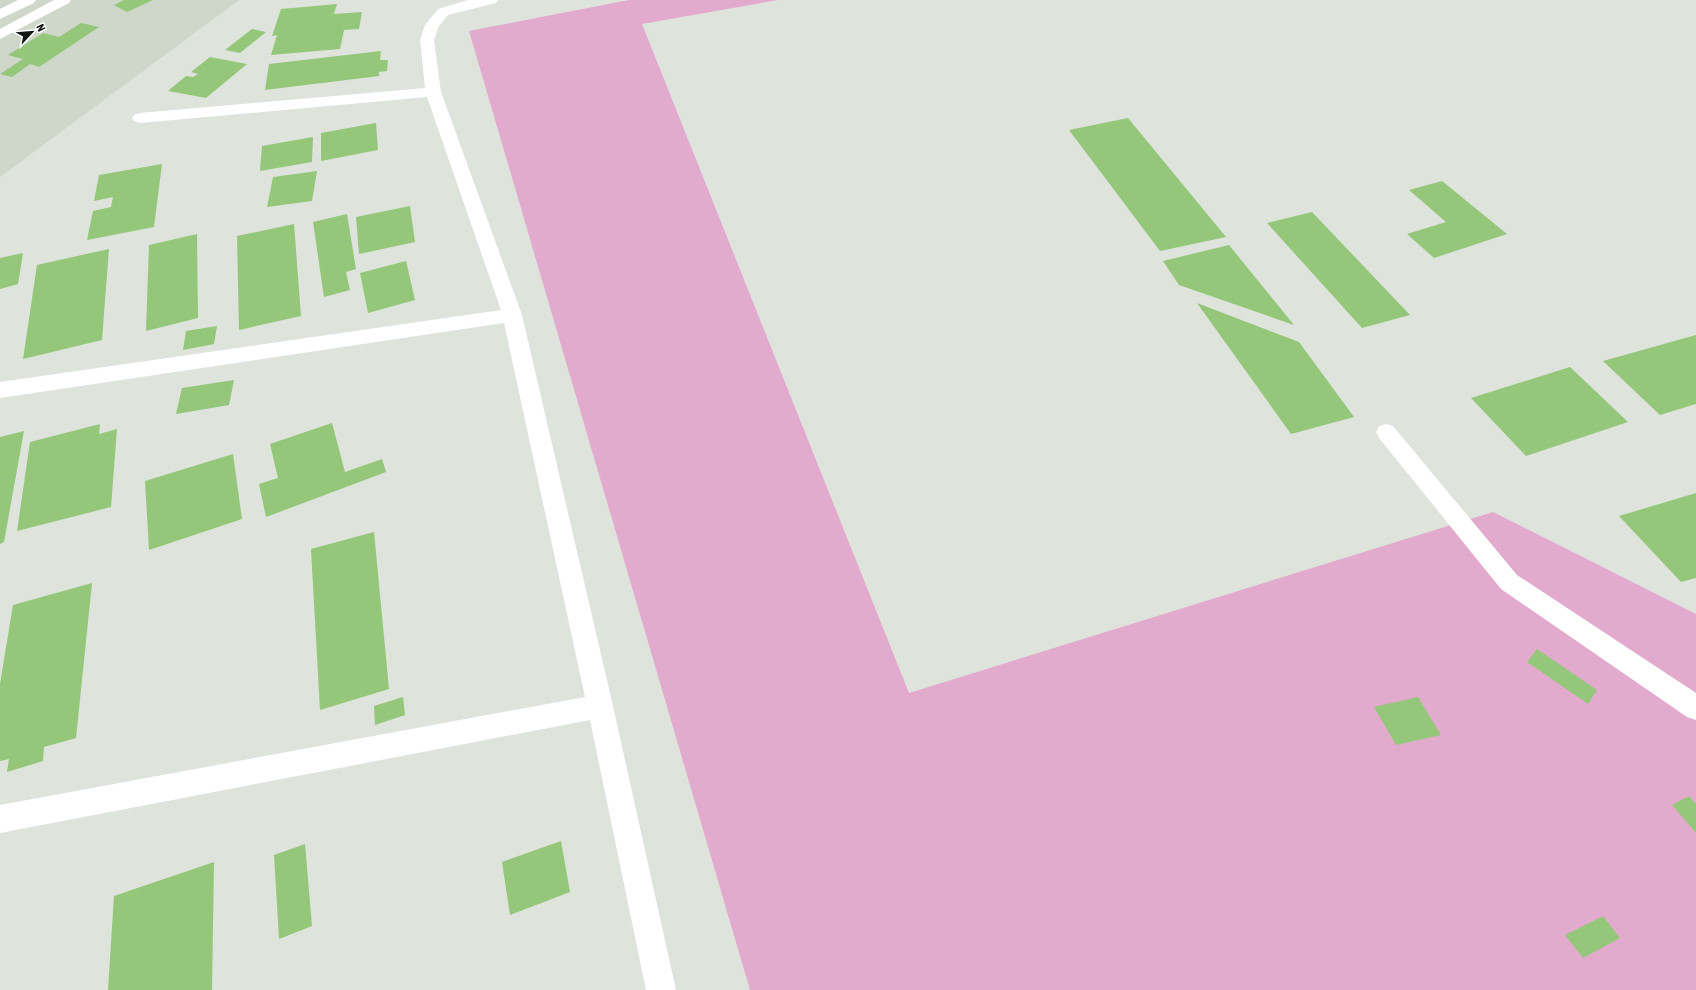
<svg xmlns="http://www.w3.org/2000/svg" width="1696" height="990" font-family="'Asap Condensed',sans-serif">
	<style>
		.built { fill: #ced7ca }
		.green { fill: #e2abce }
		.building { fill: #94c779 }
		.lines { fill: none; stroke-linecap: round; stroke-linejoin: round }
		.minor { fill: #fff; fill-rule: evenodd }
	</style>
	<rect width="100%" height="100%" fill="#dee3dc"/>
	<path class="built" d="M0 0H239L0 177Z"/>
	<path class="green" d="M629 0H778L642 24 909 693 1493 512 1696 614V990H750L469 31Z"/>
	<path class="building" d="M124 0H153L127 12 114 5Z
		M337 4 334 14 362 12 359 29 344 30 340 49 271 55 277 35 272 36 281 9Z
		M81 23 99 27 39 67 30 64 12 77 0 74 23 59 8 55 43 33 59 37Z
		M252 29 266 32 240 53 225 50Z
		M381 51 380 60H388L387 71 379 72V76L265 90 269 64Z
		M210 57 247 64 206 98 168 91 186 76 193 77 198 74 191 72Z
		M1128 118 1226 237 1160 251 1069 130Z
		M376 123 378 150 321 161V133Z
		M313 137 312 162 260 171 262 146Z
		M162 164 154 227 87 240 93 211 111 207 113 197 94 201 99 175Z
		M317 171 312 201 267 207 273 177Z
		M1442 181 1507 234 1434 258 1407 234 1446 222 1409 190Z
		M410 206 415 242 359 254 356 217Z
		M1312 212 1410 315 1362 328 1267 223Z
		M347 214 356 269 346 272 350 290 324 297 313 222Z
		M294 224 301 316 239 330 237 236Z
		M197 234 198 318 146 331 149 245Z
		M1229 245 1294 325 1179 285 1163 261Z
		M109 249 102 340 23 359 37 265Z
		M23 253 18 284 0 289V258Z
		M406 261 415 300 368 313 360 273Z
		M1197 303 1299 342 1354 417 1291 434Z
		M217 326 214 344 183 350 186 331Z
		M1696 335V404L1660 415 1603 361Z
		M1570 367 1628 422 1526 456 1471 398Z
		M234 380 229 405 176 414 182 388Z
		M332 423 345 472 382 459 386 472 266 517 259 484 278 478 270 444Z
		M100 424 99 434 117 429 111 507 17 531 30 442Z
		M24 431 4 542 0 544V437Z
		M233 454 242 519 149 550 145 481Z
		M1696 493V578L1681 582 1619 516Z
		M374 532 389 689 320 710 311 549Z
		M92 583 76 738 44 747 43 761 7 772 9 759 0 761V684L13 605Z
		M1537 649 1597 690 1588 704 1527 662Z
		M403 697 405 715 375 725 374 706Z
		M1418 697 1441 735 1396 745 1374 707Z
		M1689 796 1696 804V833L1672 805Z
		M561 841 570 892 510 915 502 862Z
		M305 844 312 926 279 939 274 855Z
		M214 862 212 990H108L114 896Z
		M1603 916 1620 938 1583 958 1565 935Z"/>
	<g class="lines">
		<path class="minor" d="M18 0H36L34 3 0 19V9Z
			M54 0H71L69 3 0 39V29Z
			M468 0H498L496 3 448 15 439 26 434 40 441 92 522 315 613 706 676 990H646L590 720 0 833V805L585 697 504 323 0 398V382L501 310 427 97 140 123 134 121 132 118 134 115 140 113 425 88 420 40 425 25 438 9Z
			M1386 424 1393 426 1517 575 1696 693V720L1687 717 1501 589 1379 438 1376 432 1379 426Z"/>
	</g>
	<g transform="translate(32 32) rotate(64)" stroke="#ffffff" stroke-width="3" paint-order="stroke">
	<path d="M0-3L7 15L0 10L-7 15Z" fill="#141613"/>
	<text y="-6" font-size="11" font-weight="bold" text-anchor="middle" fill="#141613">N</text>
	</g>
</svg>
